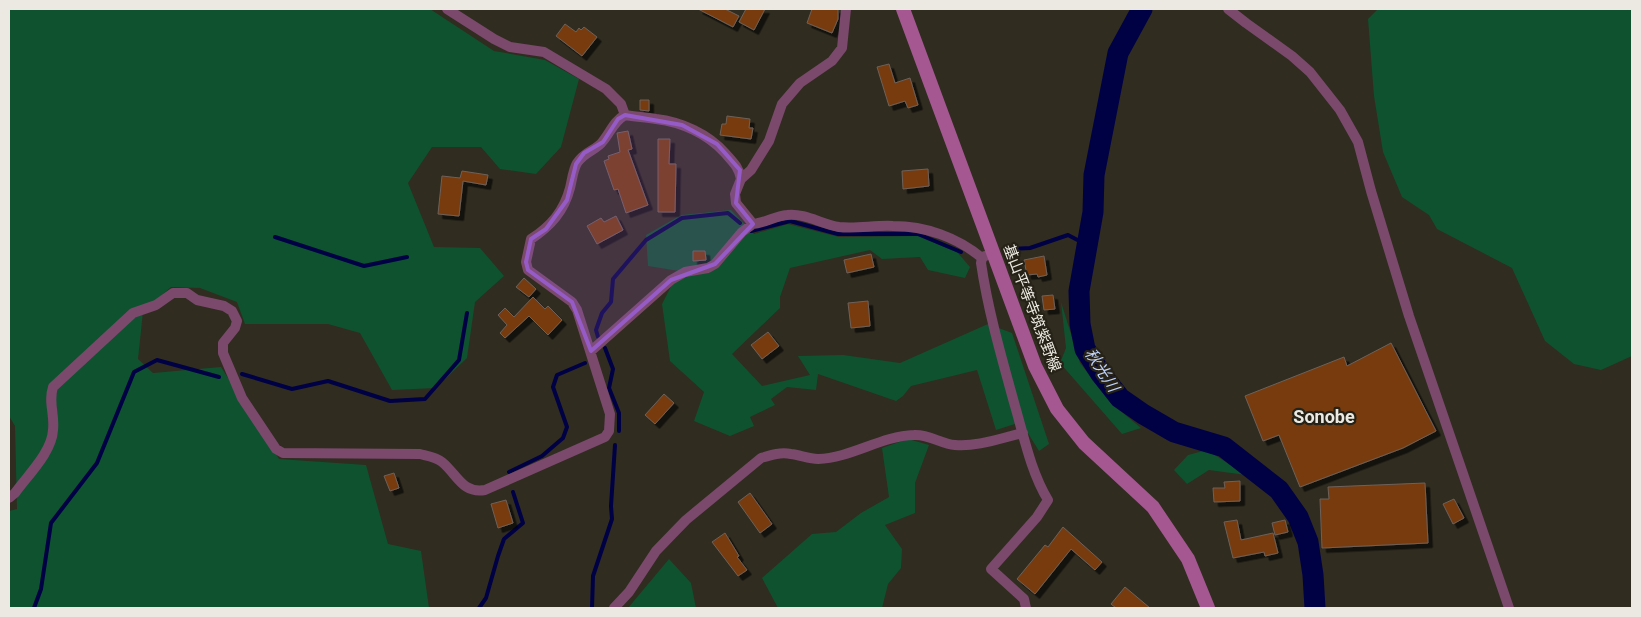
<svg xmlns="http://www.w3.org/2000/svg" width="1641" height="617" font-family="Roboto,'Noto Sans JP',sans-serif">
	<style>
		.green { fill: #0f522f }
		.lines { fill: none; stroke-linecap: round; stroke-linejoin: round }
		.stream { stroke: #000045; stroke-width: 4 }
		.river { stroke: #000045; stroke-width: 21 }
		.building { fill: #773b10; stroke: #6e6159; filter: url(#shadow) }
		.minor { stroke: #7a496c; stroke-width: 10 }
		.secondary { stroke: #a45790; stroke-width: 14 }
		.marked { fill: #975bc8; fill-opacity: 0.2; stroke: #975bc8; stroke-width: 4; stroke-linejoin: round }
		.labels { text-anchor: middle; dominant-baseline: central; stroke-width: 4.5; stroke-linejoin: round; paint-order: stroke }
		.street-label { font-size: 15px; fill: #ebe9e1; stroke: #262217 }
		.water-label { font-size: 16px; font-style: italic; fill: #bfd3fc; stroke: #262217 }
		.quarter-label { font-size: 18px; font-weight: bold; fill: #ebe9e1; stroke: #262217 }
	</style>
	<defs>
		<filter id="shadow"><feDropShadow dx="4.5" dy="4.5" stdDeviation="0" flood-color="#0009"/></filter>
	</defs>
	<rect width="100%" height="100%" fill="#302c20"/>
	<path class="green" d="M9 9H430L494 51 545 60 579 79 561 147 536 174 500 169 481 147H432L408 183 434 247 480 248 504 276 475 302 467 358 436 388 392 390 360 333 328 324H245L237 302 200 288 171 287 143 312 138 359 153 373 221 367 279 459 366 465 388 544 421 551 429 608H9V511L17 509 15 426 9 416Z
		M1378 9H1632V356L1601 370 1574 364 1545 341 1512 268 1437 229 1429 215 1402 197 1383 152 1374 96 1368 19Z
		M731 210 754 234 788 224 839 237 918 236 957 252 970 267 965 278 928 270 920 257 882 259 870 250 790 268 780 297V308L732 354 762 386 810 375 798 356 843 355 900 363 988 324 1012 333 1049 444 1039 451 1021 422 996 430 977 370 911 386 903 396 896 401 818 374 816 390 787 387 771 399 775 405 750 417 754 426 730 436 694 421 704 392 670 361 662 304 679 271 648 266 646 235 681 215Z
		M1061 302 1080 363 1111 403 1141 428 1122 434 1060 363 1066 348Z
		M908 439 929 445 915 483V513L885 525 902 549 901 568 888 584 882 608H778L762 578 812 534 836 532 861 513 889 497 882 448Z
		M1207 450 1246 475 1209 470 1187 484 1174 470 1188 455Z
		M669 559 691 583 696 608H628Z"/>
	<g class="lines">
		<path class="stream" d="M751 231 790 221 838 234H918L961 252
			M275 237 364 266 407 257
			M1011 249 1030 248 1068 235 1087 245
			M598 337 596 330 602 313 611 302 613 279 646 240 682 218 728 213 740 223
			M605 348 613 369 609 388 619 413V431
			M242 374 292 389 328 381 390 401 425 399 459 360 467 313
			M509 472 542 456 563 438 567 427 553 387 557 375 585 363
			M34 608 41 589 51 523 97 463 134 372 157 360 219 377
			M479 608 486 598 498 556 504 539 523 523 513 492
			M592 608 593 576 612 519 611 506 615 445"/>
		<path class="river" d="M1142 9 1118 53 1094 175 1093 212 1079 291 1080 324 1085 349 1101 374 1120 398 1143 414 1174 432 1224 447 1279 490 1298 517 1308 542 1313 575 1315 608"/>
	</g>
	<path class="building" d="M698 9H725L739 16 733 27Z
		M746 9H765L754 30 739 22Z
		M812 9H838V19L832 33 807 23Z
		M565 24 576 32 579 28 581 30 584 27 597 37 582 56 556 36Z
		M889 64 895 83 910 78 918 105 908 108 905 101 889 106 877 67Z
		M640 100H649V111L640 110Z
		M727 116 750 119 749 128H753L751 139 720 135 722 124H726Z
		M628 131 632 149 628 150 648 205 626 213 618 189 614 190 604 161 609 159 608 156 620 152 617 133Z
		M658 139H670L669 164H676L675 212H658Z
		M928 169 929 186 903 189 902 171Z
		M462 171 488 175 486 185 463 181 459 216 438 214 442 176 460 178Z
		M616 216 623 230 597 244 587 226 601 218 604 222Z
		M693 251H705L706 260 693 261Z
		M871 254 874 267 847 273 844 260Z
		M1044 256 1047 275 1038 277 1037 274 1027 275 1024 260Z
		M524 278 536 289 529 297 516 287Z
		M1053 295 1055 309 1044 310 1042 296Z
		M533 297 545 309 548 306 562 320 548 335 529 316 505 338 500 333 507 325 498 315 505 308 514 317Z
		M868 301 870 326 851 328 848 303Z
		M768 332 779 346 762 359 751 345Z
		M1391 343 1436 431 1403 448 1300 487 1279 435 1263 441 1245 396 1344 357 1347 366Z
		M664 394 674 403 655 424 645 415Z
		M394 473 399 488 390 491 384 476Z
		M1240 481V501L1214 502 1213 488H1225L1224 482Z
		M1425 483 1428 543 1322 548 1320 499H1329L1328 487Z
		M750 493 772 524 760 533 738 502Z
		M1454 499 1464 518 1453 524 1443 504Z
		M506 500 513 523 498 528 491 504Z
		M1237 520 1241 540 1273 533 1278 553 1265 556 1264 552 1233 558 1224 522Z
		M1285 520 1288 532 1275 535 1272 523Z
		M1063 527 1102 562 1095 570 1071 549 1035 594 1017 579 1045 545 1048 547Z
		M725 533 739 556 737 557 747 570 738 576 712 542Z
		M1125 587 1150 608H1116L1111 604Z"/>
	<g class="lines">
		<path class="minor" d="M447 9 494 39 510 47 544 52 606 89 621 104 625 115C636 117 645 117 656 119 682 122 708 134 725 153 733 162 739 167 741 179
			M846 9 842 48 832 61 800 83 782 104 769 141 751 170 741 179 735 194 736 203 753 224C765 223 775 216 787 215 805 213 821 224 839 227 856 229 875 225 893 226 925 226 957 237 982 258
			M1228 9 1246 23 1292 56 1310 72 1340 110 1358 142 1371 191 1409 316 1509 608
			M985 256 982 258 981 263C988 311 1002 359 1015 406 1024 437 1031 472 1048 500L1037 517 991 569 1024 599 1026 608
			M591 351 671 280 685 272 708 268 715 264 742 232 753 224
			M9 498 15 493C28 475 52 452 53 430 55 415 48 402 53 387L133 313 156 305 173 293H187L197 300 224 306 232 311 237 321 235 328 223 343V353L242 398 276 449 283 453 420 454C428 456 436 457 442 462 457 474 462 494 485 490L605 437 609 431 610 414 577 310 572 302 528 270 526 262 531 239C551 226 564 211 570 188 572 180 573 170 577 163 586 150 596 151 603 141 611 131 614 121 625 115
			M614 608 629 592 656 551 686 520 761 458C771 455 780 452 791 454 800 455 809 459 818 459 851 458 881 436 914 435 929 434 941 444 955 445 977 447 1001 438 1023 433"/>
		<path class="secondary" d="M903 9 1035 366 1057 409 1084 443 1153 507 1188 559 1208 608"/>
	</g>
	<path class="marked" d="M625 115 682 125 717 144 740 170 736 203 753 224 715 264 671 280 591 351 572 302 528 270 526 262 531 239 546 229 567 200 576 164 584 153 603 142 618 119Z"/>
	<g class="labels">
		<g class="street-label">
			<text transform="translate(1032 308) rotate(69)">基山平等寺筑紫野線</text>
		</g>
		<g class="water-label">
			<text transform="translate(1102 370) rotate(57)">秋光川</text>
		</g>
		<g class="quarter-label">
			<text x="1324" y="416">Sonobe</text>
		</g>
	</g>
	<rect width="1641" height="617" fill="none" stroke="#ebe9e1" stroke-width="20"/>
</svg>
